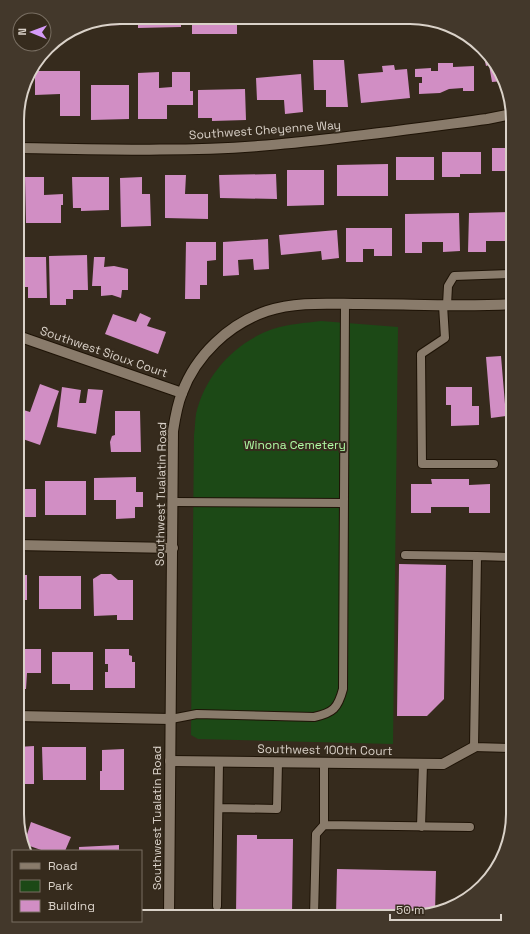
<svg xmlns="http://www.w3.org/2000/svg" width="530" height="934" font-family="'Space Grotesk',sans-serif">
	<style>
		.green { fill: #1c4916 }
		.forest { fill: #3f7437 }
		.building { fill: #d18ec4 }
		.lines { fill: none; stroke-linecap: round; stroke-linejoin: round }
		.service-casing { stroke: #1e1306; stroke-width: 10 }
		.minor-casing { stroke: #1e1306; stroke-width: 12 }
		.secondary-casing { stroke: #1e1306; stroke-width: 12 }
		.service { stroke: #897b6b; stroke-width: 8 }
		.minor { stroke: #897b6b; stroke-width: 10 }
		.secondary { stroke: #897b6b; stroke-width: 10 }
		.labels { text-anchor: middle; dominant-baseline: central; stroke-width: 4; stroke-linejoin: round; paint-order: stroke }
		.street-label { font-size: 12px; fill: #dad2c9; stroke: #362b1d }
		.park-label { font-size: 12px; fill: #b0fba4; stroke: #362b1d }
		.rim { fill: none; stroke: #dad2c9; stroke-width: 2 }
	</style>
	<rect width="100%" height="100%" fill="#362b1d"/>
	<path class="green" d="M321 321 398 327 393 744 198 739 191 735 194 435C195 428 195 421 196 414 205 375 235 342 273 329 288 324 305 323 321 321Z"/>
	<path class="forest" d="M508 783H513V821L507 836Z"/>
	<path class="building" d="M123 17V25L80 26 81 25Z
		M138 17H181V27L138 28Z
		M192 17 237 18V34H192Z
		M483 53H485L503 81 492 82 489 65 486 66Z
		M313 60H344L348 107H326V90H314Z
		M438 63H453V67L474 66V91H463V88L449 89 440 93 419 94V83H422V77H415V69L431 68V71H438Z
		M394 65 395 70 407 69 410 98 361 103 358 74 383 72 382 66Z
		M35 71H80V116H60V94L35 95Z
		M159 72V88L172 87V72H190V91H193V105H167V119H138V73Z
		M301 74 303 112 285 114 284 100H257L256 78Z
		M91 85H129V119L91 120Z
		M245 89 246 120 212 121V118H198V90Z
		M22 96V116H18V107Z
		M492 148H513V171H492Z
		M442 152H481V174H460V177H442Z
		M396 157H434V180H396Z
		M388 164V196H337V165Z
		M287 170H324V205L287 206Z
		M18 172H20V203H18Z
		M276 174 277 199 220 198 219 175Z
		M165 175H186L185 194H208V219L165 218Z
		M25 177H44V195L63 194V205H61V223H26Z
		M72 177H109V210L81 211V208H73Z
		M142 177V194H150L151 226 121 227 120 178Z
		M513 212V251H507L506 241H486V252H468L469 213Z
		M459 213 460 251 443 252V242H422V253H405V214Z
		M346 228H392V256H374V249H363V262H346Z
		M337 230 339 258 322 260 321 251 281 255 279 235Z
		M268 239 269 269 254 270 253 259 238 260 239 275 223 276V242Z
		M186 242H216V260L207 261V285H200V299H185Z
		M87 255 88 290H73V299H66V305H50L49 256Z
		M18 257H46L47 298H28V287H18Z
		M94 257H105L104 267 114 266 128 269V290H122L121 298 112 295 101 296V286H92Z
		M140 313 151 318 147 326 166 332 158 354 105 334 113 314 136 322Z
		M501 356 506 416 491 418 486 357Z
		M40 384 59 391 40 445 17 437V408L30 412Z
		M62 387 81 390 79 403H86L88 389 103 390 96 434 57 427Z
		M446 387H472V406H479V425L451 426V405H446Z
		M115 411H140L141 452H111L110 442 112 436 115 435Z
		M136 477V492H143V507H135V518L116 519V500H94V478Z
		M431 479H469V485L490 484V513H469V507H431V513H411V484H432Z
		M45 481H86V515H45Z
		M17 486H23V489H36V517H22V521H17Z
		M511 489H513V515H511Z
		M399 564 446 565 444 699 427 716H397Z
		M101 574H111L118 580H133V620H117V615L94 616 93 579Z
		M17 575H27V600H17Z
		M39 576H81V609H39Z
		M17 649H41V673H27L26 689H17Z
		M105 649H129V655L132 656V662H135V688H105V672H108V664H105Z
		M52 652H93V690H70V684H52Z
		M34 746V784H17L18 747Z
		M42 747H86V780H43Z
		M124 749V790H100V771H102V750Z
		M31 822 71 837 65 851H44L24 844Z
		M237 835H257V839H293L292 914H236Z
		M119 845V851H79V847Z
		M337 869 436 871 435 913 413 916 336 915Z"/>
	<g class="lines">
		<g class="service-casing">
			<path id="service" d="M443 305 445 338 421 354 422 464H494
				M447 305 448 286 454 276 513 274
				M511 305 513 337
				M173 502 344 503
				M405 555 477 556
				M171 719 197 714 314 717C333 713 338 708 343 689L345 304
				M513 748 474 747 477 556 513 557
				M324 763V825L470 827
				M219 808 277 809 278 762
				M421 827 423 764
				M217 906 219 762
				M314 916 316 834 324 825"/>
		</g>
		<g class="minor-casing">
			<path id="minor" d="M18 148C98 149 178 152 258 146 334 140 411 129 487 119L512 114
				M18 336 182 393
				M17 545 173 548
				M17 716 171 719
				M170 761 443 764 474 747"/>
		</g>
		<g class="secondary-casing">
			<path id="secondary" d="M169 916 173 431C175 418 177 405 182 393 196 355 229 324 267 311 297 301 330 304 361 304 411 304 463 307 513 304"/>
		</g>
		<use href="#service" class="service"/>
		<use href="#minor" class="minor"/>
		<use href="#secondary" class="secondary"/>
	</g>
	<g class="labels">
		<g class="street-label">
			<text transform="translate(265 130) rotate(-4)">Southwest Cheyenne Way</text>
			<text transform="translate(104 352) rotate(19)">Southwest Sioux Court</text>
			<text transform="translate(161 494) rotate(-89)">Southwest Tualatin Road</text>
			<text transform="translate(325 750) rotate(1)">Southwest 100th Court</text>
			<text transform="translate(157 818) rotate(-90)">Southwest Tualatin Road</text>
		</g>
		<g class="park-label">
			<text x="295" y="445">Winona Cemetery</text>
		</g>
	</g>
	<path d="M0 0H530V934H0ZM120 24H410A96 96 0 0 1 506 120V814A96 96 0 0 1 410 910H120A96 96 0 0 1 24 814V120A96 96 0 0 1 120 24Z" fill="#43382b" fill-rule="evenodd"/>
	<path class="rim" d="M120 24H410A96 96 0 0 1 506 120V814A96 96 0 0 1 410 910H120A96 96 0 0 1 24 814V120A96 96 0 0 1 120 24Z"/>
	<rect x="12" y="850" width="130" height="72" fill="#362b1d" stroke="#786e62"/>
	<rect x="20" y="863" width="20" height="6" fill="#897b6b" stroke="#786e62"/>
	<text x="48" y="870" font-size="12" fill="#dad2c9">Road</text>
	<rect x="20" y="880" width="20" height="12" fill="#1c4916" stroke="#786e62"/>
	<text x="48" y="890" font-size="12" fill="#dad2c9">Park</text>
	<rect x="20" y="900" width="20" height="12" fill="#d18ec4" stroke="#786e62"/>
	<text x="48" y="910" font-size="12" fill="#dad2c9">Building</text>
	<g transform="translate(32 32) rotate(271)"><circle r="19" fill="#362b1d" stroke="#786e62"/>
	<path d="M0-3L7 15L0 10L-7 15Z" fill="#d69bf9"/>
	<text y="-6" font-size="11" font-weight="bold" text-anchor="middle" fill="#dad2c9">N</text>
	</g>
	<path d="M390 914v6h111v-6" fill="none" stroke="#dad2c9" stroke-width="2"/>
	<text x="396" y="914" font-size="12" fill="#dad2c9" stroke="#362b1d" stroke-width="3" paint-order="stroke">50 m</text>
</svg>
